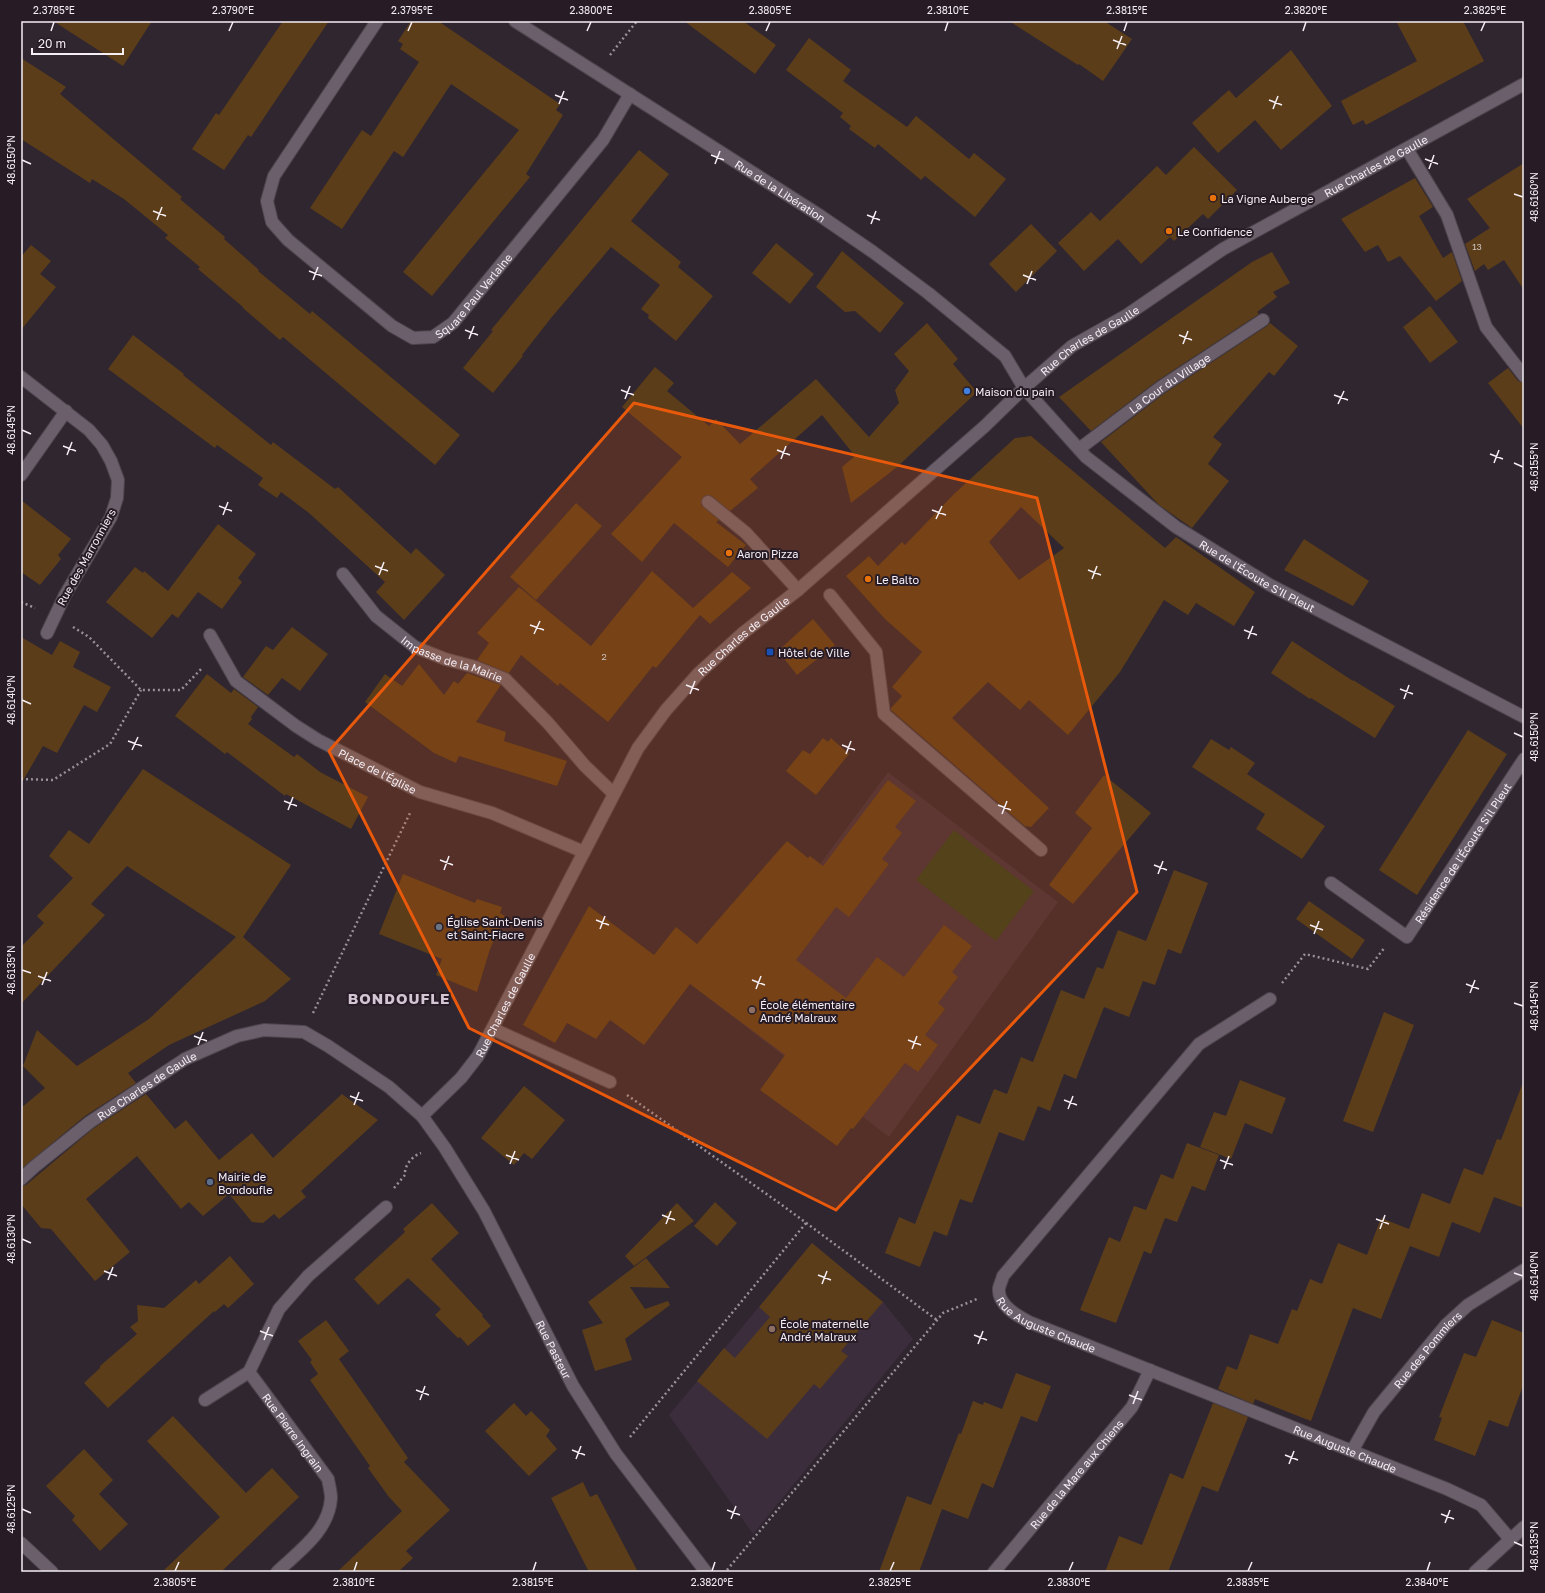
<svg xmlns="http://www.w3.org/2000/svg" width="1545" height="1593" font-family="'Golos Text',sans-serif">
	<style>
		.built { fill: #3c2d3c }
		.green { fill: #303c20 }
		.building { fill: #5b3d19; fill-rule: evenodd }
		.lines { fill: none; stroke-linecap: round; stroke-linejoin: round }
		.minor-casing { stroke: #4d454d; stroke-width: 14 }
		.path { stroke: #999099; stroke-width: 2.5; stroke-dasharray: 2 3; stroke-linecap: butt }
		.minor { stroke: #6b5f6b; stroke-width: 12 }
		.marked { fill: #e8590c; fill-opacity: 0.2; stroke: #e8590c; stroke-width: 3; stroke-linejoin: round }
		.ticks { fill: none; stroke: #f5eef5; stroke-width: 1.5 }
		.food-dot { fill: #e8710a; stroke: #271c26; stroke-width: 1.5 }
		.shop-dot { fill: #3f7fe0; stroke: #271c26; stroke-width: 1.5 }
		.transit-dot { fill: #1a4fb4; stroke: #271c26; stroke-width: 1.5 }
		.worship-dot { fill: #6b7280; stroke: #271c26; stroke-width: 1.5 }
		.education-dot { fill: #8d6e63; stroke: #271c26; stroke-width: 1.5 }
		.service-dot { fill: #5c6f8a; stroke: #271c26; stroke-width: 1.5 }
		.labels { text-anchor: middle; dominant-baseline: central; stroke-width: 4; stroke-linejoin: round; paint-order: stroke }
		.number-label { font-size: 9px; fill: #cec2be }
		.street-label { font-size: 11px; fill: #f5eef5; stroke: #271c26 }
		.poi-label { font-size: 11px; fill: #f5eef5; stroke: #271c26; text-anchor: start }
		.district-label { font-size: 15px; font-weight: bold; letter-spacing: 1px; fill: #d3c5d3; stroke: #271c26 }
		.neatline { fill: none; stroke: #f5eef5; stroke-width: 1.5 }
		.ticks-label { font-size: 10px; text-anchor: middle; fill: #f5eef5 }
	</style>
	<rect width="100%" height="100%" fill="#302630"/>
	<path class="built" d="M888 772 1058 902 889 1137 698 990 810 856 820 864Z
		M812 1243 883 1302 913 1339 753 1534 669 1415Z"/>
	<path class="green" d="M954 830 1034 891 996 941 916 880Z"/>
	<path class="building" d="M53 21H152L123 66Z
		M283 21H329L251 137 248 135 224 170 192 149 216 113 219 115Z
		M411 21H438L560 104 556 110 563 115 526 174 530 177 432 296 403 272 519 130 451 84 403 157 394 151 342 229 310 208 362 130 371 136 419 62 400 49 403 44 398 41Z
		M684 21H743L776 45 755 74Z
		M1009 21H1104L1132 39 1103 81 1079 64 1078 65Z
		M1396 21H1463L1484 61 1366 125 1363 120 1353 125 1341 101 1417 61Z
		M809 38 851 70 843 81 907 127 916 116 969 159 974 153 1006 179 975 217 925 176 921 180 878 144 875 148 849 129 851 126 840 117 843 113 786 70Z
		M1291 50 1332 106 1281 150 1255 120 1218 153 1192 123 1229 90 1236 98Z
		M21 58 66 87 60 94 182 197 180 199 225 237 224 239 259 270 258 271 310 314 312 311 460 435 435 465 283 337 280 340 243 308V307L198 269 200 267 165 238 168 235 124 199 92 179 90 183 21 139Z
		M1194 147 1237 190 1208 219 1203 214 1174 241 1170 237 1141 264 1118 239 1084 271 1058 243 1091 212 1100 221 1157 166 1166 175Z
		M639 150 669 174 631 221 681 262 678 267 713 296 676 341 648 318 649 315 641 309 660 285 611 247 551 318 522 355 523 356 493 393 463 368 493 331 491 330Z
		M1524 163V290L1504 260 1488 270 1484 264 1475 271 1465 244 1490 228 1467 199Z
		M1415 178 1433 207 1419 216 1443 258 1452 252 1462 281 1436 301 1400 256 1388 262 1378 245 1365 252 1341 219Z
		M1031 224 1057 251 1016 292 989 264Z
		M776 243 814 274 790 304 752 273Z
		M31 245 51 261 40 274 56 287 21 330V257Z
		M842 251 904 303 880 333 855 311 845 312 816 287Z
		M1272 252 1290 283 1273 292 1277 297 1257 312 1259 314 1157 381 1091 431 1059 397 1252 262Z
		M1430 306 1458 342 1430 363 1403 327Z
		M927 323 958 359 953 364 977 392 897 467 851 503 842 467 855 456 822 415 750 479 758 488 730 511 712 496 706 495 702 498 701 505 719 520 716 522 746 545 728 567 674 523 642 562 611 534 682 457 622 407 655 367 674 383 667 391 709 426 716 419 740 444 816 379 869 437 899 403 895 390 909 371 894 354Z
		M1270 323 1298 346 1274 376 1269 372 1213 437 1222 444 1208 464 1229 481 1192 528 1159 505 1101 442 1165 393 1267 326Z
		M133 335 184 374 183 375 271 445 273 442 335 489 338 487 411 554 416 548 445 575 404 620 376 592 385 582 309 513 281 492 277 498 258 485 263 478 217 445 215 448 108 369Z
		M1508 368 1518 381 1524 383V429L1488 383Z
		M1031 436 1165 548 1176 537 1255 592 1234 626 1196 603 1188 615 1164 600 1120 672 1068 735 1029 700 1020 710 988 682 952 718 1049 808 1031 827 1025 826 891 710V708L902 696 892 687 922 652 885 619 846 576 869 556 878 566 902 542 905 545 954 494 1015 438ZM1021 507 1064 548 1019 580 989 542Z
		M21 500 71 539 58 555 61 559 40 585 21 572Z
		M576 503 602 526 536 600 510 577Z
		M218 524 256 554 238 578 242 582 222 609 198 592 178 618 172 614 152 638 106 602 135 567 143 573 144 571 168 591Z
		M1304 539 1369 581 1353 606 1284 570Z
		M652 571 693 608 732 572 751 588 710 624 700 615 656 668 653 666 608 722 560 683 558 686 521 655 509 673 477 660 489 643 477 633 519 587 591 646Z
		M813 619 835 645 797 675 778 651Z
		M292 627 328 654 300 691 282 678 268 695 243 677 266 646 273 650Z
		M21 637 52 655 60 641 80 652 73 667 111 687 97 712 84 705 57 753 43 746 21 784Z
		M1292 641 1353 681V680L1395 706 1375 738 1311 698 1310 699 1271 673Z
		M419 664 444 695 454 681 458 684 467 673 501 685 476 722 506 732 504 741 567 761 557 786 459 756 456 763 434 753 365 702 385 674 402 686Z
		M207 674 231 693 234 689 258 707 251 717 252 719 248 724 294 757 297 754 320 772 368 797 351 829 286 794 285 796 227 752 225 754 175 716Z
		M1468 730 1507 754 1417 895 1379 870Z
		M823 738 828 742 831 738 849 754 816 795 786 771 803 750 810 754Z
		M1211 739 1229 750 1231 747 1255 763 1247 774 1325 826 1302 859 1256 829 1265 814 1192 767Z
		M143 769 291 865 243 937 291 979 265 1001 169 1045 128 1073 136 1083 85 1116 21 1169V1108L45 1088 23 1066 37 1030 77 1066 149 1019 236 937 127 866 91 904 105 915 21 1004V947L44 923 37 916 73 878 49 856 69 830 89 844Z
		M1104 775 1151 813 1073 904 1049 885 1092 828 1075 813Z
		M888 780 916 801 895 827 902 833 882 859 889 864 849 917 836 907 796 960 846 998 877 957 904 977 944 925 972 946 952 972 958 977 938 1003 945 1009 925 1035 938 1045 918 1072 905 1063 853 1129 851 1128 837 1146 760 1090 785 1055 690 984 644 1045 610 1020 596 1039 567 1023 555 1043 523 1025 589 906 654 955 676 927 697 944 787 841 808 858 810 856 823 866Z
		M1174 870 1208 883 1181 954 1168 949 1155 985 1143 981 1129 1017 1104 1007 1076 1079 1064 1074 1050 1111 1038 1106 1024 1141 999 1132 972 1203 960 1199 947 1236 934 1231 920 1267 885 1253 899 1217 915 1224 957 1115 980 1124 994 1089 1007 1094 1021 1057 1033 1062 1061 990 1084 999 1097 967 1103 969 1118 930 1146 941Z
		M403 874 475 903 477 899 502 907 500 913 505 916 490 949 477 992 436 975 442 959 379 934Z
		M1309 901 1365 940 1352 959 1296 919Z
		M1384 1012 1414 1025 1373 1132 1343 1121Z
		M1240 1080 1286 1098 1272 1134 1245 1123 1231 1159 1200 1147 1214 1112 1226 1116Z
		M1522 1085H1524V1208L1494 1197 1480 1233 1452 1222 1439 1257 1410 1246 1381 1319 1353 1308 1311 1421 1255 1399 1253 1404 1218 1389 1227 1366 1237 1370 1250 1334 1278 1344 1292 1309 1297 1311 1310 1279 1322 1284 1338 1243 1367 1255 1381 1218 1409 1229 1422 1193 1450 1204 1464 1168 1483 1175 1497 1139 1501 1140Z
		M524 1086 565 1120 532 1159 524 1153 514 1165 481 1138Z
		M146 1094 175 1129 186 1120 219 1160 252 1133 273 1158 342 1094 378 1120 301 1191 306 1197 279 1219 274 1214 263 1223 252 1222 229 1194 203 1216 189 1202 181 1209 137 1156 86 1199 130 1252 95 1281 51 1229 41 1228 21 1204V1186L26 1185 94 1128Z
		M1187 1143 1219 1155 1205 1191 1192 1186 1177 1222 1165 1218 1151 1254 1144 1251 1116 1323 1080 1310 1109 1237 1120 1242 1134 1206 1146 1210 1161 1174 1173 1179Z
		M715 1202 737 1223 717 1246 694 1226Z
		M432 1203 459 1233 431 1259 483 1315 482 1316 491 1326 468 1346 460 1337 458 1338 435 1315 441 1309 408 1278 378 1305 354 1279 405 1232 403 1229Z
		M677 1203 694 1221 634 1266 625 1256Z
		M812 1243 883 1302 841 1351 848 1356 820 1389 814 1384 767 1439 697 1381 724 1348 735 1358 770 1317 759 1307Z
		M230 1256 254 1284 228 1308 224 1304 215 1312 214 1311 108 1408 84 1383 100 1368V1366L137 1334 130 1327 138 1321 137 1305 164 1308 196 1280 199 1284Z
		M646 1258 670 1288 630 1287 645 1309 668 1301 670 1305 625 1339 632 1360 595 1371 582 1330 603 1323 588 1302Z
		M326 1320 349 1351 339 1359 408 1458 404 1462 450 1510 406 1551 413 1558 398 1572H337L402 1511 389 1497 368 1468 370 1466 310 1380 318 1374 310 1362 312 1360 298 1341Z
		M1492 1320 1524 1333V1383L1508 1427 1489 1420 1475 1456 1434 1440 1442 1418 1439 1417 1464 1353 1476 1357Z
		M1016 1373 1051 1386 1037 1422 1021 1416 993 1488 982 1483 968 1519 942 1509 919 1572H879L907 1496 931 1505 959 1433 961 1434 973 1401 983 1405 984 1402 1002 1409Z
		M514 1403 526 1416 531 1411 550 1430 546 1436 557 1449 529 1476 485 1431Z
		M1213 1403 1248 1417 1218 1492 1202 1486 1168 1572H1105L1119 1536 1142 1545 1170 1473 1183 1479Z
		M173 1416 246 1493 272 1468 299 1497 221 1572H162L220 1517 147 1441Z
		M84 1449 113 1480 99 1494 128 1524 100 1551 72 1520 75 1516 46 1486Z
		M583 1482 590 1497 597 1494 638 1572H589L551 1498Z"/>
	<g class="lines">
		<g class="minor-casing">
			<g id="minor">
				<path id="s1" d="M377 21 274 176 267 201 272 222 288 240 392 326 413 338 433 337 453 323 603 140 630 94"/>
				<path id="s2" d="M515 21 819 215 873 252 928 293 1005 356 1024 388 1086 457 1176 527 1270 585 1524 717"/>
				<path d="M1407 149 1447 215 1486 327 1524 376"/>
				<path d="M21 377 89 430 102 445 111 461 118 480 117 498 111 517 65 595 47 633"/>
				<path id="s3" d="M1079 449 1161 387 1263 320"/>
				<path d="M21 475 66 411"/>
				<path d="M708 502 746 533 798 590"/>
				<path id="s4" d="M343 574 376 616 415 647 445 659 475 667 505 679 548 723 585 766 613 793"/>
				<path d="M830 595 876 652 884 714 1041 850"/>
				<path id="s5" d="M210 635 236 681 296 726 318 740 420 792 492 813 584 852"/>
				<path id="s6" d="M1331 883 1407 937 1524 759"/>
				<path id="s7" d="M1270 999 1199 1044 1003 1276C1002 1280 1000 1284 999 1288 997 1305 1018 1316 1029 1322L1447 1489 1481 1505 1510 1539"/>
				<path d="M493 1029 610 1082"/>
				<path id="s8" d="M422 1116 461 1078 478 1056 638 748 666 710 698 674 743 633 798 590 985 426 1024 388 1072 346 1127 315 1223 249 1524 84"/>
				<path id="s9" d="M21 1179 34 1167 90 1122 185 1059 237 1036 264 1030 304 1032 328 1046 389 1087 422 1116 445 1148 484 1211 573 1386 616 1454 706 1572"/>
				<path id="s10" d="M249 1372 328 1479C329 1485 331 1492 331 1498 329 1531 299 1551 277 1572"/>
				<path d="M205 1400 249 1372 279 1309 308 1276 386 1207"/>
				<path id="s11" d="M1352 1451 1374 1412 1446 1325 1468 1305 1524 1270"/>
				<path d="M21 1543 52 1572"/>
				<path id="s12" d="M994 1572 1132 1407 1150 1370"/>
				<path d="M1475 1572 1524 1527"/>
			</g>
		</g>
		<path class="path" d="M610 55 637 21
			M21 602 35 608
			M73 627 89 637 141 690H181L203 667
			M21 779 53 780 110 744 141 690
			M1282 983 1305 954 1368 969 1385 947
			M313 1013 411 811
			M627 1095 782 1205 937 1320
			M394 1188 405 1175C404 1166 412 1156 421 1153
			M630 1437 806 1223
			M727 1570 943 1313 977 1299"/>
		<use href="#minor" class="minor"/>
	</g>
	<path class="marked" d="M634 403 1037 498 1137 892 836 1210 469 1028 329 751Z"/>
	<path class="ticks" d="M51 31 54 22M229 31 233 22M408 31 412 22M587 31 591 22M766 31 770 22M945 31 948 22M1124 31 1127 22M1303 31 1306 22M1481 31 1485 22M1113 40 1126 45M1117 49 1122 36M555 95 568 100M1269 100 1282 105M559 104 564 91M1273 109 1278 96M711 155 724 160M1425 159 1438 164M22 160 31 164M715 164 720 151M1429 169 1434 155M1514 194 1523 197M153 211 166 216M867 215 880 220M157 220 162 207M871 224 876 211M309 271 322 276M1023 275 1036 280M313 280 318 267M1027 284 1032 271M465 330 478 335M1179 335 1192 340M469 339 474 326M1183 344 1188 331M621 390 634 395M1334 395 1348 400M625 399 630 386M1338 404 1344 391M22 430 31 434M63 446 76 451M777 450 790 455M1490 454 1503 459M67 455 72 442M781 459 786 446M1494 463 1499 450M1514 463 1523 467M219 506 232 511M932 510 946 515M223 515 228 502M936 519 942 506M375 566 388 571M1088 570 1101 575M379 575 384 562M1092 579 1097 566M530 625 544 630M1244 630 1257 635M534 634 540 621M1248 639 1253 626M686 685 699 690M1400 689 1413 694M690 694 695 681M1404 699 1409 685M22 700 31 704M1514 733 1523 737M128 741 142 746M842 745 855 750M132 750 138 737M846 754 851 741M284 801 297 806M998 805 1011 810M288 810 293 797M1002 814 1007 801M440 860 453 865M1154 865 1167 870M444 870 449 856M1158 874 1163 861M596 920 609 925M1310 925 1323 930M600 929 605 916M1314 934 1319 921M22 970 31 973M38 976 51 981M752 980 765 985M1466 984 1479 989M42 985 47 972M756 989 761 976M1470 993 1475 980M1514 1003 1523 1006M194 1036 207 1041M908 1040 921 1045M198 1045 203 1032M912 1049 917 1036M350 1096 363 1101M1064 1100 1077 1105M354 1105 359 1092M1068 1109 1073 1096M506 1155 519 1160M1220 1160 1233 1165M510 1164 515 1151M1224 1169 1229 1156M662 1215 675 1220M1376 1219 1389 1224M666 1224 671 1211M1380 1229 1385 1215M22 1239 31 1243M104 1271 117 1276M1514 1273 1523 1276M818 1275 831 1280M108 1280 113 1267M822 1284 827 1271M260 1331 273 1336M974 1335 987 1340M264 1340 269 1327M978 1344 983 1331M416 1390 429 1395M1129 1395 1142 1400M420 1400 425 1386M1133 1404 1138 1391M572 1450 585 1455M1285 1455 1298 1460M576 1459 581 1446M1289 1464 1294 1451M22 1509 31 1513M727 1510 740 1515M1441 1514 1454 1519M731 1519 736 1506M1445 1523 1450 1510M1514 1542 1523 1546M175 1571 179 1562M354 1571 357 1562M533 1571 536 1562M712 1571 715 1562M890 1571 894 1562M1069 1571 1073 1562M1248 1571 1252 1562M1427 1571 1430 1562"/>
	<g class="food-dot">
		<circle cx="1213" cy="198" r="4"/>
		<circle cx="1169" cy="231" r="4"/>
		<circle cx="729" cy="553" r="4"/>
		<circle cx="868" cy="579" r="4"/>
	</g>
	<circle class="shop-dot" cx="967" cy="391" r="4"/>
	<rect class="transit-dot" x="766" y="648" width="8" height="8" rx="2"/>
	<circle class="worship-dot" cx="439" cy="927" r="4"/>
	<g class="education-dot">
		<circle cx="752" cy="1010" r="4"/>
		<circle cx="772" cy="1329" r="4"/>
	</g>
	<circle class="service-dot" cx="210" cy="1182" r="4"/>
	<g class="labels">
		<g class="number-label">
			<text x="1477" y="246">13</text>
			<text x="604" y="656">2</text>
		</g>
		<g class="street-label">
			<text stroke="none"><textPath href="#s8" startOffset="1376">Rue Charles de Gaulle</textPath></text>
			<text stroke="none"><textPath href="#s2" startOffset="315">Rue de la Libération</textPath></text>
			<text stroke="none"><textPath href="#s1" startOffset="495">Square Paul Verlaine</textPath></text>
			<text stroke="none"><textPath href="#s8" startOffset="1040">Rue Charles de Gaulle</textPath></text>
			<text stroke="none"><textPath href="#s3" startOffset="112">La Cour du Village</textPath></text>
			<text transform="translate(86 557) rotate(-61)">Rue des Marronniers</text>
			<text stroke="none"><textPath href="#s2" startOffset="933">Rue de l'Écoute S'Il Pleut</textPath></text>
			<text stroke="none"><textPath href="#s8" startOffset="584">Rue Charles de Gaulle</textPath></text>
			<text stroke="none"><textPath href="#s4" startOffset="142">Impasse de la Mairie</textPath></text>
			<text stroke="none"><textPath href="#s5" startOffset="221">Place de l'Église</textPath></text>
			<text stroke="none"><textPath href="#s6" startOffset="194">Résidence de l'Écoute S'Il Pleut</textPath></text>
			<text stroke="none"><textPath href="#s8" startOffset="140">Rue Charles de Gaulle</textPath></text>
			<text stroke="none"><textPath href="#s9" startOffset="157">Rue Charles de Gaulle</textPath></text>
			<text stroke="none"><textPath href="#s7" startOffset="465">Rue Auguste Chaude</textPath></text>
			<text stroke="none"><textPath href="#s9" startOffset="742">Rue Pasteur</textPath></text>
			<text stroke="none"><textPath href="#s11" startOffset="127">Rue des Pommiers</textPath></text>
			<text stroke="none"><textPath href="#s10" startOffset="75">Rue Pierre Ingrain</textPath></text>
			<text stroke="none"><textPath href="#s7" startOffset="789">Rue Auguste Chaude</textPath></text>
			<text stroke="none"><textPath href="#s12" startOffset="128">Rue de la Mare aux Chiens</textPath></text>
		</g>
		<g class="poi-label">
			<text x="1221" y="198">La Vigne Auberge</text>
			<text x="1177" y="231">Le Confidence</text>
			<text x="975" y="391">Maison du pain</text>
			<text x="737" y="553">Aaron Pizza</text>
			<text x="876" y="579">Le Balto</text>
			<text x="778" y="652">Hôtel de Ville</text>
			<text x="447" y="921">Église Saint-Denis<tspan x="447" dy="13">et Saint-Fiacre</tspan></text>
			<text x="760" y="1004">École élémentaire<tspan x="760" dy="13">André Malraux</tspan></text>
			<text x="218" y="1176">Mairie de<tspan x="218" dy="13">Bondoufle</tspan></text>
			<text x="780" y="1323">École maternelle<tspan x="780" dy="13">André Malraux</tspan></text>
		</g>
		<g class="district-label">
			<text x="399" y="998">BONDOUFLE</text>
		</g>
	</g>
	<rect width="1545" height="1593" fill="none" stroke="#271c26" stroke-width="44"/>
	<path d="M32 48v6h91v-6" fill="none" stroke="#f5eef5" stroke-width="2"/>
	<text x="38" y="48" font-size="12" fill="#f5eef5" stroke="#271c26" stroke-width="3" paint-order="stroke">20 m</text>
	<rect x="22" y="22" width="1501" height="1549" class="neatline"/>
	<g class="ticks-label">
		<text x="54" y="14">2.3785°E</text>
		<text x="233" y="14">2.3790°E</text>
		<text x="412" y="14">2.3795°E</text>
		<text x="591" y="14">2.3800°E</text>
		<text x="770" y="14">2.3805°E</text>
		<text x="948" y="14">2.3810°E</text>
		<text x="1127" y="14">2.3815°E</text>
		<text x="1306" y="14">2.3820°E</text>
		<text x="1485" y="14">2.3825°E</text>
		<text transform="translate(11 160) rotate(-90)" y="4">48.6150°N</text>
		<text transform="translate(1534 197) rotate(-90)" y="4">48.6160°N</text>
		<text transform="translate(11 430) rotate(-90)" y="4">48.6145°N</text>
		<text transform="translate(1534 467) rotate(-90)" y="4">48.6155°N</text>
		<text transform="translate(11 700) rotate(-90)" y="4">48.6140°N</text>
		<text transform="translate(1534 737) rotate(-90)" y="4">48.6150°N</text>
		<text transform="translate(11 970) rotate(-90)" y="4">48.6135°N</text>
		<text transform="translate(1534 1006) rotate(-90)" y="4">48.6145°N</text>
		<text transform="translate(11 1239) rotate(-90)" y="4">48.6130°N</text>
		<text transform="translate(1534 1276) rotate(-90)" y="4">48.6140°N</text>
		<text transform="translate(11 1509) rotate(-90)" y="4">48.6125°N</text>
		<text transform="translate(1534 1546) rotate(-90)" y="4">48.6135°N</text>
		<text x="175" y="1586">2.3805°E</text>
		<text x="354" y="1586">2.3810°E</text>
		<text x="533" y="1586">2.3815°E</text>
		<text x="712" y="1586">2.3820°E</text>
		<text x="890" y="1586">2.3825°E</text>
		<text x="1069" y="1586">2.3830°E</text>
		<text x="1248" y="1586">2.3835°E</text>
		<text x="1427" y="1586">2.3840°E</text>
	</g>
</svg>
